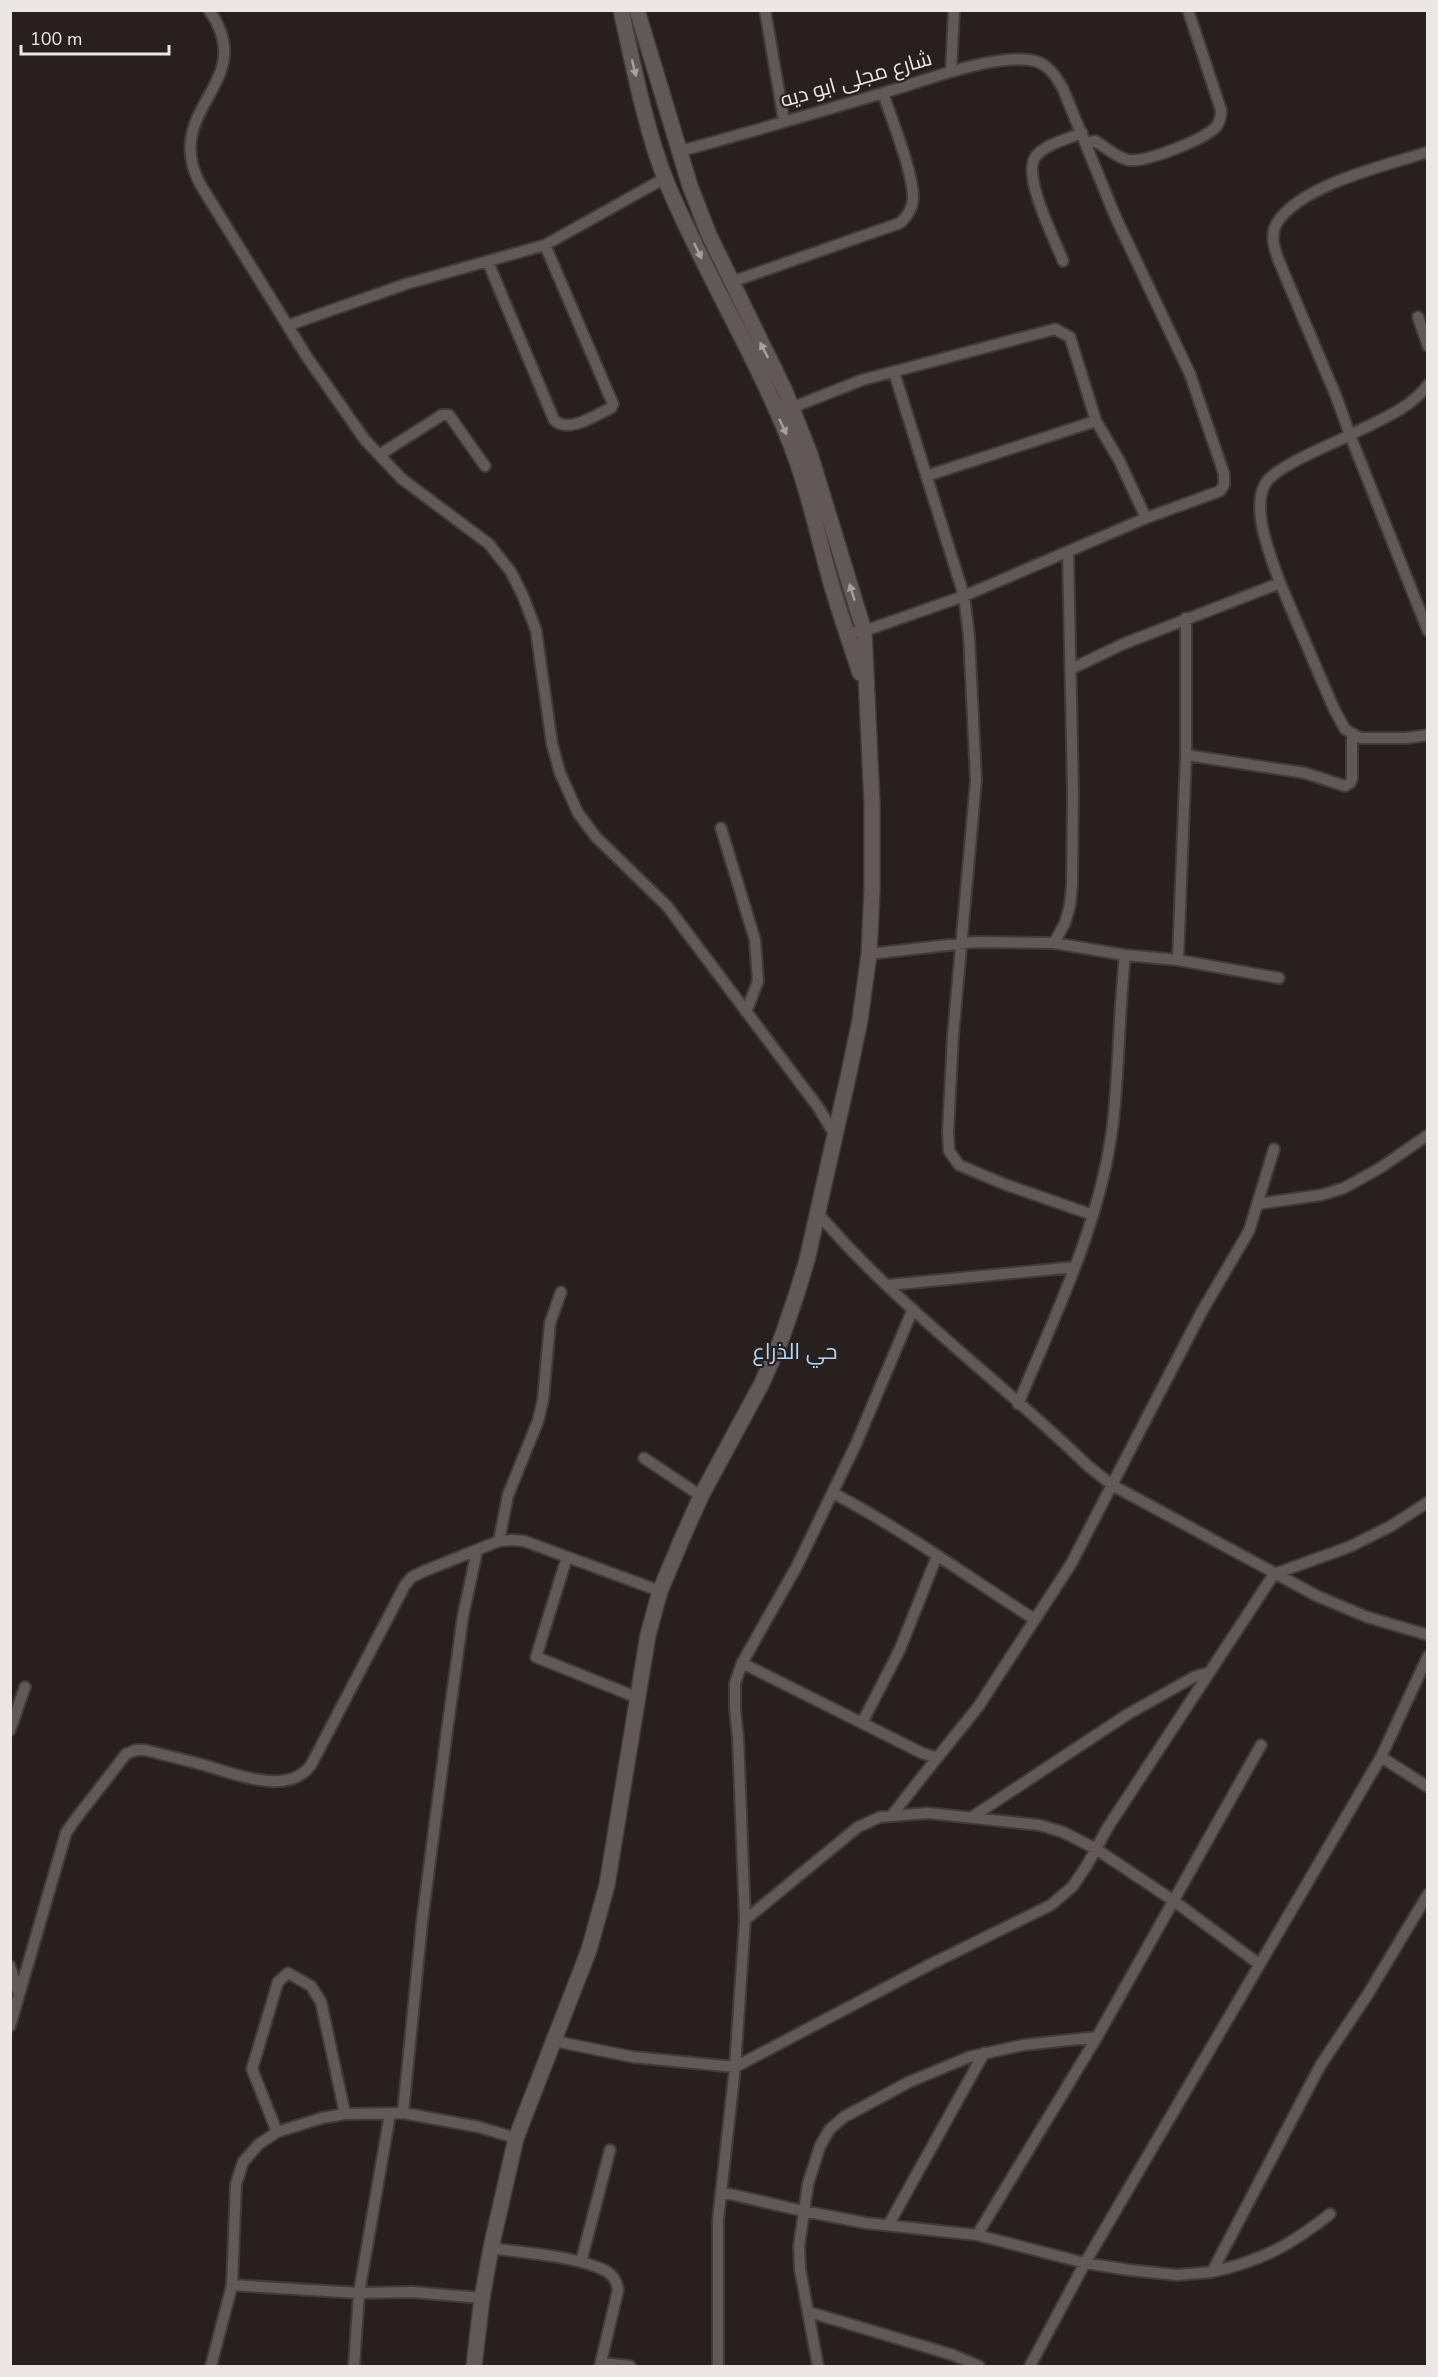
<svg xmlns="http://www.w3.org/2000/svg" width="1438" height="2377" font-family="'Nunito Sans',Cairo,sans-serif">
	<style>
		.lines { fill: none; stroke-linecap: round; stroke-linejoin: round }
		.minor-casing { stroke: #403b39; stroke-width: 14 }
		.secondary-casing { stroke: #403b39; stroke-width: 18 }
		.minor { stroke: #615957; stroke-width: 10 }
		.secondary { stroke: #615957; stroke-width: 15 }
		.oneway { fill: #a6a09e }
		.labels { text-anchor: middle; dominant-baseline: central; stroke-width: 4.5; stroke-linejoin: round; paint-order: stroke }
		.street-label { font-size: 21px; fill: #ece7e5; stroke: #27201f }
		.neighbourhood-label { font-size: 22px; fill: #b2d7f8; stroke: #27201f }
	</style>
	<rect width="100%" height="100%" fill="#27201f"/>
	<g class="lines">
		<g class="minor-casing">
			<path id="minor" d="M209 10C261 83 160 107 200 184L307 357 365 440 402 479 489 544 511 572 523 596 536 630 552 744 560 773 578 813 596 837 667 906 818 1107 835 1135
				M765 10 784 121
				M951 72 954 10
				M1086 143 1095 141C1106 147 1115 157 1128 160 1145 163 1203 140 1216 127 1220 122 1221 116 1221 110L1188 10
				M680 151C748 133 815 113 883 93 921 82 992 54 1030 60 1047 62 1056 76 1063 89L1116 218 1190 374 1224 474V485L1220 491 1146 518 964 596 864 631 847 633
				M1063 261C1055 240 1021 174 1036 156 1046 144 1068 139 1082 133
				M488 262 554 420C569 434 595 415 611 408L613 404 545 245
				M731 282 900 223C908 216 912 209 913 199 914 174 891 118 883 93
				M1418 317 1428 346
				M289 325 406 284 545 245 665 178
				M894 372 964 596 969 636 976 780 953 1036 948 1132 949 1151 959 1165 1004 1184 1093 1215
				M1428 385C1409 410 1377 421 1350 435L1428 631
				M791 408 862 380 1055 329 1070 337 1096 421 1119 460 1146 518
				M379 455 442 415H449L485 466
				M926 476 1096 421
				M1280 583 1334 709 1345 729 1360 738H1406L1428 735
				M1071 669 1123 644 1280 583C1271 557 1248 504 1268 480 1282 464 1330 445 1350 435L1336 396 1278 259C1274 247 1270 234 1277 223 1300 185 1387 165 1428 152
				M1186 755 1305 773 1345 786 1350 783 1352 779V735
				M721 828 755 940 758 981 746 1012
				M1054 943 1065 923 1070 905 1072 885 1073 792 1068 553
				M869 954 975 942 1054 943 1125 955 1178 960 1279 978
				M1178 960 1186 755V618
				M1257 1204 1321 1195 1344 1188 1380 1168 1428 1135
				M816 1211C896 1306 999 1379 1088 1466L1112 1485 1317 1596 1367 1617 1428 1635
				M888 1285 1075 1267
				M1018 1404C1056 1313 1101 1222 1113 1123 1119 1068 1119 1011 1125 955
				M644 1458 701 1496
				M833 1493C903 1530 967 1576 1034 1619
				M499 1541 508 1495 538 1421 543 1400 550 1323 561 1292
				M567 1557 536 1657 636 1697
				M742 1663 922 1753 937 1758 978 1707 1071 1564 1201 1313 1249 1231 1274 1149
				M862 1723 900 1649 937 1556
				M10 1730 25 1687
				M1381 1757 1428 1787
				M892 1815 937 1758
				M972 1817 1128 1714 1194 1677 1210 1672
				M745 1920 858 1827 880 1817 928 1813 1039 1825 1063 1832 1096 1849 1174 1901 1259 1964
				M10 1966 19 1995
				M10 2026 66 1833 74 1821 126 1754 136 1750H145C164 1755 182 1759 200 1764 231 1772 287 1798 311 1765L405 1585 412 1577 422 1572 499 1541 512 1540 524 1541 660 1591
				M554 2041 633 2057 735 2067 929 1965 1051 1905 1073 1886 1087 1865 1108 1827 1274 1574 1349 1547 1391 1526 1428 1502
				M403 2113 422 1922 447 1731 463 1616 477 1551
				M277 2132 252 2069 278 1982 288 1973 311 1986 321 2002 345 2114
				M721 2192 803 2211 866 2223 977 2235 1085 2263 1129 2270 1177 2275 1212 2272 1320 2066 1368 1994 1428 1894
				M889 2224 984 2053
				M977 2235 1097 2037 1261 1745
				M491 2248C524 2253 577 2256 606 2271 613 2275 617 2282 618 2290L600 2366
				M581 2262 610 2150
				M1212 2272C1263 2260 1289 2246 1330 2214
				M232 2285 359 2293 412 2292 482 2298
				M809 2312 953 2355 979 2366
				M601 2363 630 2366
				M211 2366 232 2285 236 2184 243 2162 259 2144 277 2132 322 2118 345 2114 403 2113 479 2127 516 2138
				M354 2366 359 2293 390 2114
				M718 2366V2220L735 2067 745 1920 738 1738 735 1709V1683L742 1663 797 1566 856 1444 913 1309
				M818 2366 800 2269 799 2246 808 2184 820 2146 830 2129 844 2117 909 2082 969 2057 1023 2045 1097 2037
				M1030 2366 1085 2263 1381 1757 1428 1656"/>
		</g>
		<g class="secondary-casing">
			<path id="secondary" d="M621 10C633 64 646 131 666 181 702 268 752 348 787 435 807 483 817 533 831 583 840 613 850 643 860 673
				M474 2366 482 2298 491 2248 516 2138 589 1950 607 1885 648 1635 660 1591 681 1541 701 1496 762 1383 781 1340 796 1296 807 1260 849 1073 860 1020 869 954 872 890V804L864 631 810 454 785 391 709 235 690 186 637 10"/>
		</g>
		<use href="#minor" class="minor"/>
		<use href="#secondary" class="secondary"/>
	</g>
	<defs><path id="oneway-solid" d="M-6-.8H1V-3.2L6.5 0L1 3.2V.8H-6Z" transform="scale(1.5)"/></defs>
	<g class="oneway">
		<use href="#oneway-solid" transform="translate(634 68) rotate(76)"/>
		<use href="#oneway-solid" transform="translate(698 251) rotate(64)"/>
		<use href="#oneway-solid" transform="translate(764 350) rotate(-117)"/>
		<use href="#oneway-solid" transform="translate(783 427) rotate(65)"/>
		<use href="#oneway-solid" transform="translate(852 592) rotate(-108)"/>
	</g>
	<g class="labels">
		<g class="street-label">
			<text transform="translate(856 79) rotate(-16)">شارع مجلى ابو ديه</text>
		</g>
		<g class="neighbourhood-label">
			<text x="795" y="1352">حي الذراع</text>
		</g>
	</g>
	<rect width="1438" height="2377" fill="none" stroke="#ece7e5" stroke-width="24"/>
	<path d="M21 45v9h148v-9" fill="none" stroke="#ece7e5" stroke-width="3"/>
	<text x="30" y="45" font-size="18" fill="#ece7e5" stroke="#27201f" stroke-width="4.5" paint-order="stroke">100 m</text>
</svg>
